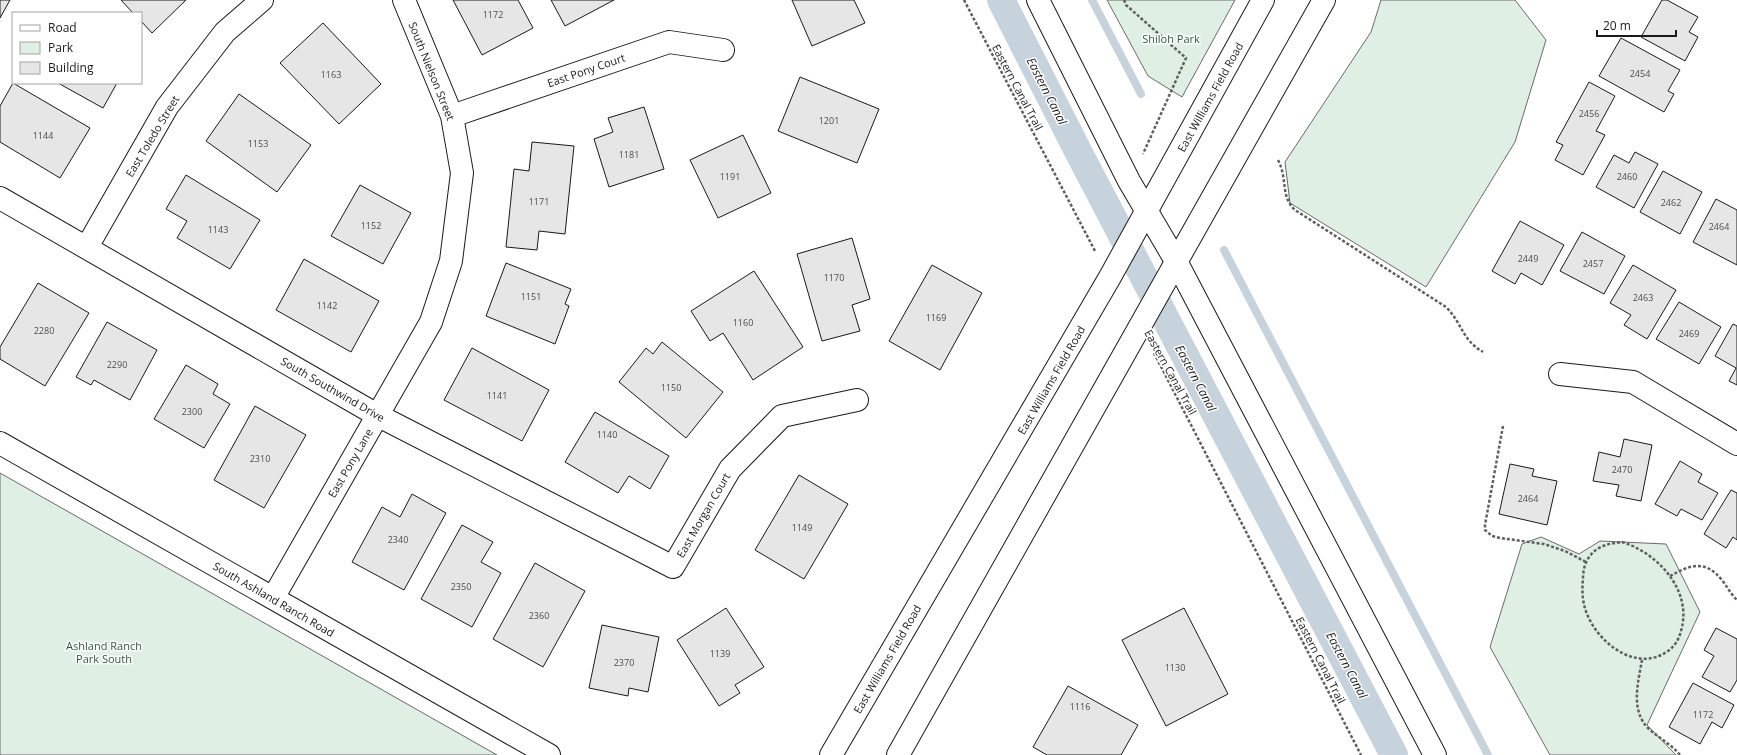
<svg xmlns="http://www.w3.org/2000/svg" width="1737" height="755" font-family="'Open Sans',sans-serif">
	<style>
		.green { fill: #e0efe3; stroke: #6a6a6a }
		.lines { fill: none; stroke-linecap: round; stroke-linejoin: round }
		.stream { stroke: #c6d2dc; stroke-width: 8 }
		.canal { stroke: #c6d2dc; stroke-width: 28 }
		.building { fill: #e6e6e6; stroke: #1a1a1a }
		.minor-casing { stroke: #1a1a1a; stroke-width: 24 }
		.major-casing { stroke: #1a1a1a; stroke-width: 24 }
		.path { stroke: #5f5f5f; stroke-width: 2.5; stroke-dasharray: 3 2; stroke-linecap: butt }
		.minor { stroke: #fff; stroke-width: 22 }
		.major { stroke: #fff; stroke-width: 22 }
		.labels { text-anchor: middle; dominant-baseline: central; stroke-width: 3; stroke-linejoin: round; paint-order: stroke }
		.number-label { font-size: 9px; fill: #4d4d4d }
		.park-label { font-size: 11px; fill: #2b5a34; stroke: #fff }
		.street-label { font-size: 11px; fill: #1a1a1a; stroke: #fff }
		.water-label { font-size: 12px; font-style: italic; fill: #1a1a1a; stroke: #fff }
	</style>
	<rect width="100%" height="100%" fill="#fff"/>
	<path class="green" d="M1107 0H1235L1182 97 1148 76Z
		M1381 0H1515L1546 40 1515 142 1426 287 1290 203 1285 162 1371 32Z
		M0 473 497 755H0Z
		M1541 537 1579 554 1600 541 1666 544 1700 612 1647 725 1676 755H1550L1490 647 1522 544Z"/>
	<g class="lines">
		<path class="stream" d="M1092 0 1141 94
			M1224 250 1488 755"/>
		<path class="canal" d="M1001 0 1080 155 1394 755"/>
	</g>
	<path class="building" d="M0 0H10L0 18Z
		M121 0H186L152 33 141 21V13H133Z
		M453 0H518L533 28 482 55Z
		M551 0H614L565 26Z
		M792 0H854L865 23 812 46Z
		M1662 0H1667L1698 17 1689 32 1698 37 1685 61 1641 37Z
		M323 23 381 84 339 124 280 63Z
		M1621 38 1680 70 1668 91 1674 94 1664 112 1599 76Z
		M800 77 879 109 857 163 778 131Z
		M1589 82 1615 96 1596 131 1605 135 1583 175 1555 160 1563 145 1556 142Z
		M13 83 90 128 60 178 0 142V106Z
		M58 83H117L103 108Z
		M239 94 311 145 277 192 206 141Z
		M644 107 664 169 609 187 594 139 613 132 608 118Z
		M743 135 771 193 718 218 690 160Z
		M532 142 574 146 565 234 539 231 537 250 506 247 514 169 529 171Z
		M1635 152 1658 164 1634 208 1596 187 1614 155 1629 163Z
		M1663 171 1702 192 1680 234 1640 212Z
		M186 175 260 220 230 269 177 238 187 221 166 209Z
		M360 185 411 213 383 264 331 236Z
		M1716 199 1737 210V265L1693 242Z
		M1520 221 1564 245 1542 285 1521 273 1515 284 1492 271Z
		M1582 232 1625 256 1604 294 1560 271Z
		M852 238 870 299 852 305 860 331 822 341 797 254Z
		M304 259 379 301 351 352 276 310Z
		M506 263 571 289 565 304 569 306 555 344 486 316Z
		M932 265 982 293 940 370 889 341Z
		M1633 265 1676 290 1647 339 1624 325 1631 315 1610 303Z
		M754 271 803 347 753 380 723 333 710 341 691 311Z
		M38 283 89 313 45 386 0 359V347Z
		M1679 302 1721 327 1699 364 1656 339Z
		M107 322 157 350 130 400 94 380 91 385 76 377Z
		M1733 324 1737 326V385L1729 381 1736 368 1715 356Z
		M662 342 723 392 686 438 619 382 646 348 653 354Z
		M472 348 549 390 522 441 444 400Z
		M186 365 218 384 213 394 230 404 204 448 154 419Z
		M255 406 306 435 264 508 214 480Z
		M595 412 669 456 650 489 629 476 618 493 565 462Z
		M1624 439 1652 445 1641 501 1616 496 1619 485 1593 481 1599 452 1620 457Z
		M1680 461 1702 474 1698 482 1718 493 1702 520 1681 509 1677 516 1655 504Z
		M1510 464 1534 469 1532 476 1557 481 1547 525 1499 514Z
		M799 475 848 504 804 579 755 550Z
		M1731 490 1737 493V540L1733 537 1726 548 1704 534Z
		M412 494 446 513 404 590 352 562 382 507 400 517Z
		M462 525 493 542 481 562 501 573 472 627 421 599Z
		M535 563 585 591 543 667 493 639Z
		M726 608 764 667 735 685 740 693 719 706 677 640Z
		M1184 608 1228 694 1166 726 1122 640Z
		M602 625 659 637 648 692 629 688 628 696 589 688Z
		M1716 628 1737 639V680L1730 692 1702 677 1714 656 1704 650Z
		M1693 683 1734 705 1722 728 1712 722 1700 744 1669 727Z
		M1068 686 1138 725 1121 755H1047L1033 747Z"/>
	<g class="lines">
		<g class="minor-casing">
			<path id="minor" d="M1038 0 1129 181 1176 261 1435 755
				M452 116 669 42 723 50
				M0 198 377 415 673 567 730 469 782 416 857 400
				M87 247 167 107 225 32 262 0
				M1560 374 1633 382 1737 444
				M0 443 549 755
				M273 598 431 322 451 261 462 173 452 116 404 0"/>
		</g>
		<g class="major-casing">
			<path id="major" d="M831 755 1110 277 1263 0
				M898 755 1324 0"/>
		</g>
		<path class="path" d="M964 0 1095 251
			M1124 0 1126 5 1186 58 1143 154
			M1278 160C1288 179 1280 196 1295 210L1446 307C1463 324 1461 339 1483 352
			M1154 353 1361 755
			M1503 426 1485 525V530L1492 536 1500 538 1544 544 1565 551 1586 562
			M1622 542C1658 553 1693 591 1681 631 1679 639 1675 646 1668 651 1637 673 1599 644 1587 614 1582 602 1582 590 1583 578 1583 566 1588 554 1599 548 1606 544 1614 543 1622 542Z
			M1670 576C1690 565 1705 559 1722 580 1727 587 1731 594 1737 600
			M1642 660C1638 683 1630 711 1649 729 1659 738 1671 744 1680 755"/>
		<use href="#minor" class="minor"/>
		<use href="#major" class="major"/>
	</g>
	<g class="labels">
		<g class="number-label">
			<text x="493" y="14">1172</text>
			<text x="1640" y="73">2454</text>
			<text x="331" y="74">1163</text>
			<text x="1589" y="113">2456</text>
			<text x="829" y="120">1201</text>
			<text x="43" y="135">1144</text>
			<text x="258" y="143">1153</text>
			<text x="629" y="154">1181</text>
			<text x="730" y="176">1191</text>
			<text x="1627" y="176">2460</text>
			<text x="539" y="201">1171</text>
			<text x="1671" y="202">2462</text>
			<text x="371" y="225">1152</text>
			<text x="1719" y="226">2464</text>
			<text x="218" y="229">1143</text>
			<text x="1528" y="258">2449</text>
			<text x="1593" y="263">2457</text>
			<text x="834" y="277">1170</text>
			<text x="531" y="296">1151</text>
			<text x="1643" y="297">2463</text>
			<text x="327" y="305">1142</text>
			<text x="936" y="317">1169</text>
			<text x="743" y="322">1160</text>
			<text x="44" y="330">2280</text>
			<text x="1689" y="333">2469</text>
			<text x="117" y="364">2290</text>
			<text x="671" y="387">1150</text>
			<text x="497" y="395">1141</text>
			<text x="192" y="411">2300</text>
			<text x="607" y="434">1140</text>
			<text x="260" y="458">2310</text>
			<text x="1622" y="469">2470</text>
			<text x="1528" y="498">2464</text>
			<text x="802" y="527">1149</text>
			<text x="398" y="539">2340</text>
			<text x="461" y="586">2350</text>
			<text x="539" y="615">2360</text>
			<text x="720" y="653">1139</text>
			<text x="624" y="662">2370</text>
			<text x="1175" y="667">1130</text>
			<text x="1080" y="706">1116</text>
			<text x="1703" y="714">1172</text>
		</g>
		<g class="park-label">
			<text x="1171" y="38">Shiloh Park</text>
			<text x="104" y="645">Ashland Ranch<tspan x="104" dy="13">Park South</tspan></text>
		</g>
		<g class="street-label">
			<text transform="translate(586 70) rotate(-19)">East Pony Court</text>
			<text transform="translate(432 71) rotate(68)">South Nielson Street</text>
			<text transform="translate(1018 87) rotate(62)">Eastern Canal Trail</text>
			<text transform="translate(1210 97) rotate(-61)">East Williams Field Road</text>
			<text transform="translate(152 136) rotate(-59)">East Toledo Street</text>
			<text transform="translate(1171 372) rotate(61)">Eastern Canal Trail</text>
			<text transform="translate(1051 380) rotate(-60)">East Williams Field Road</text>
			<text transform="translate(333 389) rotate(30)">South Southwind Drive</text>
			<text transform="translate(350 463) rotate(-60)">East Pony Lane</text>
			<text transform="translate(703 515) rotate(-60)">East Morgan Court</text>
			<text transform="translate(274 599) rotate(30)">South Ashland Ranch Road</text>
			<text transform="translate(887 659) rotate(-60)">East Williams Field Road</text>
			<text transform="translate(1321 660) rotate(63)">Eastern Canal Trail</text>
		</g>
		<g class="water-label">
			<text transform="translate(1047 91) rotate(63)">Eastern Canal</text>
			<text transform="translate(1196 378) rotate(62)">Eastern Canal</text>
			<text transform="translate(1347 665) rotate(62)">Eastern Canal</text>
		</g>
	</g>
	<rect x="12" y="12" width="130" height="72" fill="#ffffff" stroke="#a3a3a3"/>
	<rect x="20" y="25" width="20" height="6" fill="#ffffff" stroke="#a3a3a3"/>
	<text x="48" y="32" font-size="12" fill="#1a1a1a">Road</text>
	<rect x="20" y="42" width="20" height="12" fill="#e0efe3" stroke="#a3a3a3"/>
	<text x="48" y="52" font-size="12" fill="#1a1a1a">Park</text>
	<rect x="20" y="62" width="20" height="12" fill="#e6e6e6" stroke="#a3a3a3"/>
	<text x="48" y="72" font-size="12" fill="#1a1a1a">Building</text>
	<path d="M1597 30v6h79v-6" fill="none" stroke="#1a1a1a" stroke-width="2"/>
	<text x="1603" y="30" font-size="12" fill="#1a1a1a" stroke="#ffffff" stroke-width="3" paint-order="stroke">20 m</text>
</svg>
